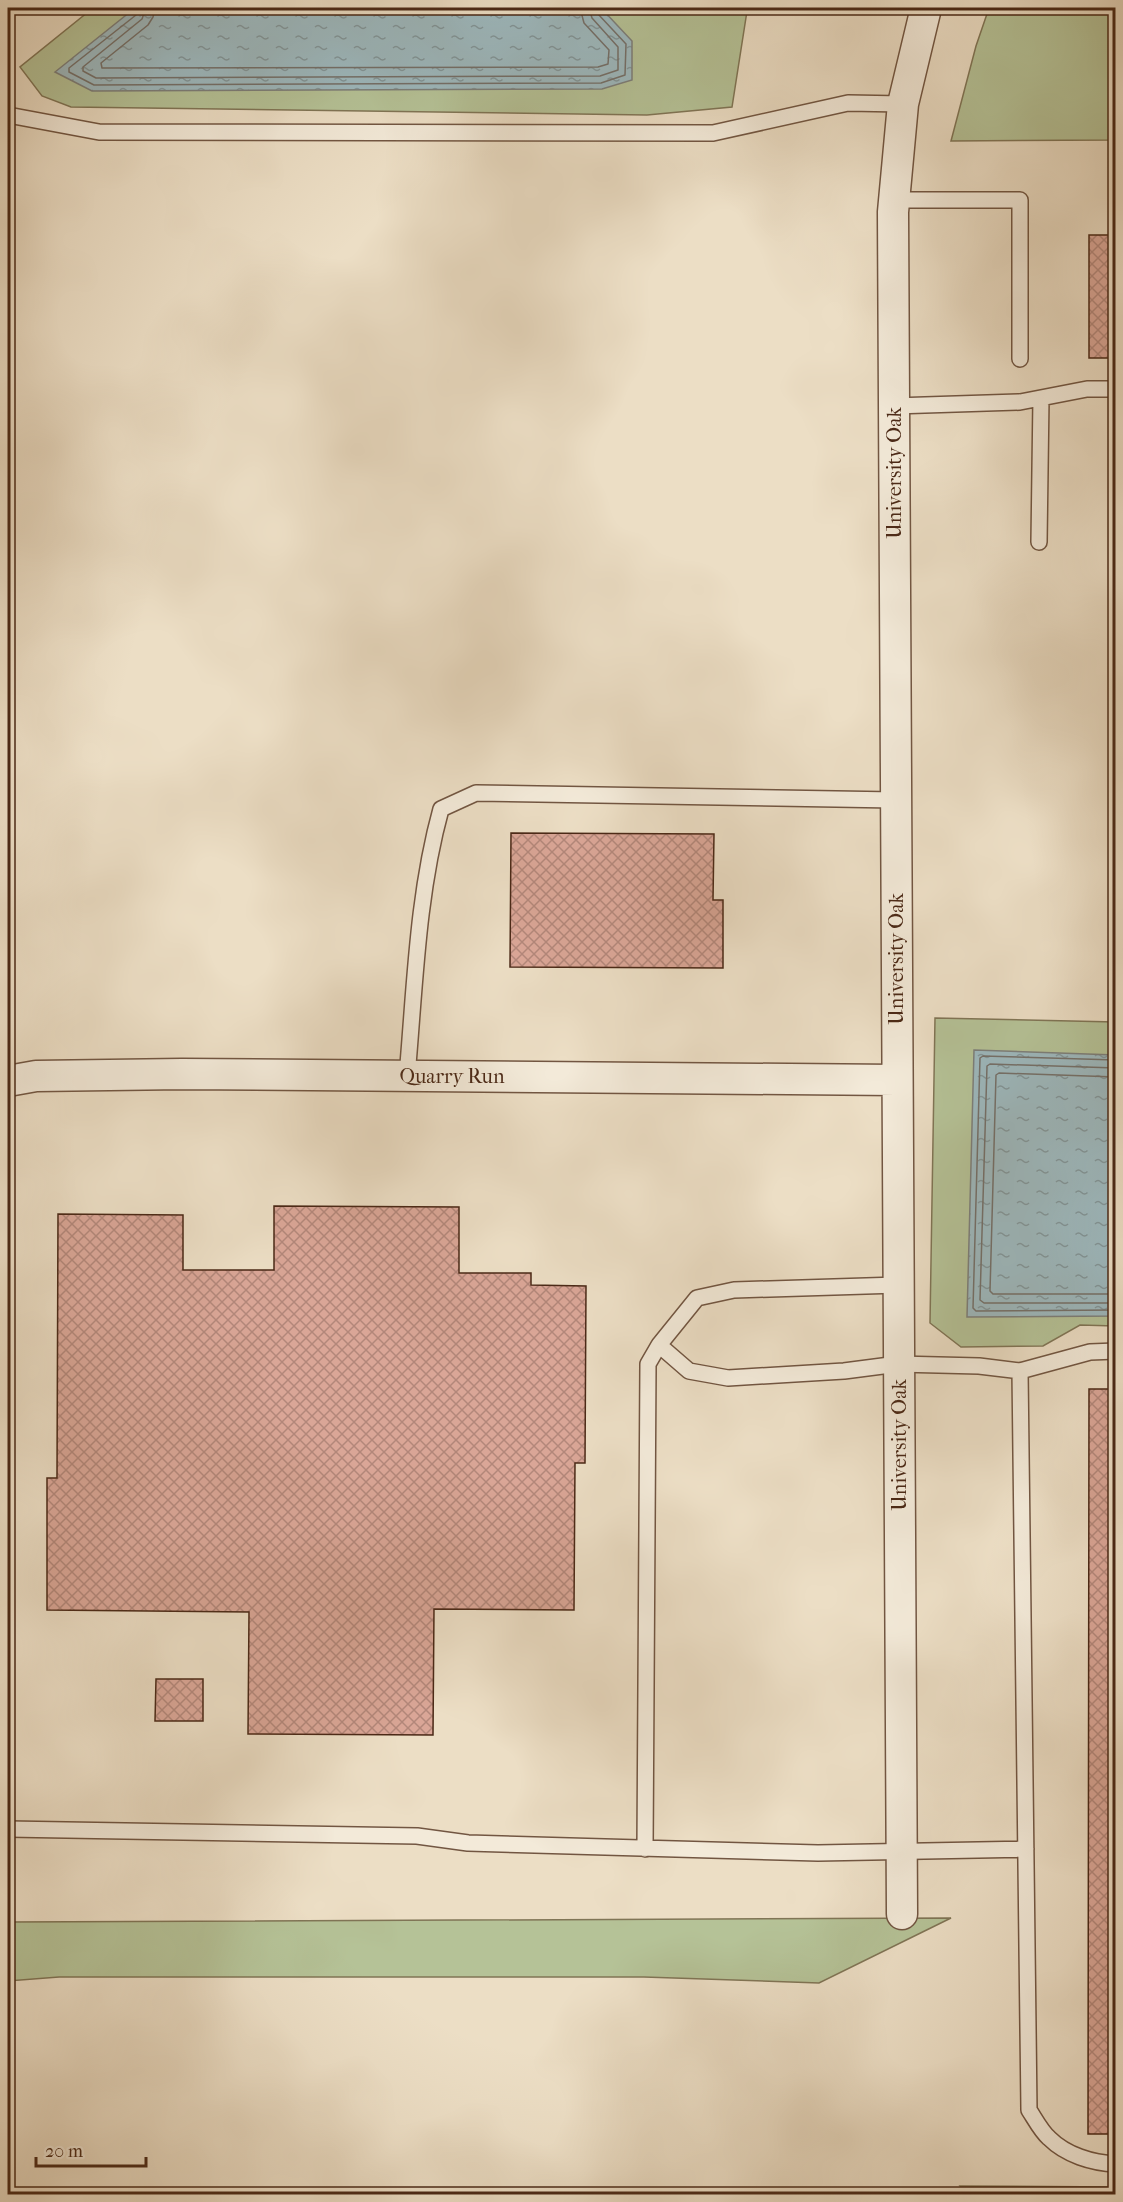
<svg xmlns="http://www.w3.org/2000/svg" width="1123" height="2202" font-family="'IM FELL French Canon',serif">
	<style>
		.green { fill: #b5c297; stroke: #807556; stroke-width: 1.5 }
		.water { fill: url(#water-ripples); stroke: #7c7f7b; stroke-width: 1.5 }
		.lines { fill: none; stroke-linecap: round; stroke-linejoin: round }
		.shore { stroke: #74706a; stroke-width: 1.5 }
		.building { fill: url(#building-cross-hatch); stroke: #4a2816; stroke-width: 1.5 }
		.service-casing { stroke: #725642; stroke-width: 18 }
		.minor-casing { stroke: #725642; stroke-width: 33 }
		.service { stroke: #f3ead9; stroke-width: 15 }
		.minor { stroke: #f3ead9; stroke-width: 30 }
		.labels { text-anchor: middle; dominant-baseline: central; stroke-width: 4.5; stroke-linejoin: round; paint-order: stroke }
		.street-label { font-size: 20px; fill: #4a2816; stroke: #f3ead9 }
	</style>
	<defs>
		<pattern id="water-ripples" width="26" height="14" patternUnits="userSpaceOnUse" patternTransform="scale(1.5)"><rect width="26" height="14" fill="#9db9bf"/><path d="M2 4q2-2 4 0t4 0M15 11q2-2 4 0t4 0" fill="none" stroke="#82969a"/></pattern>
		<pattern id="building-cross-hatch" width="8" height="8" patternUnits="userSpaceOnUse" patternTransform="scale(1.5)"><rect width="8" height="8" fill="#daa697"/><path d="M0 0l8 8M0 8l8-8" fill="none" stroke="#b3877a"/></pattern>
	</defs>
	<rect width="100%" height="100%" fill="#ecdec5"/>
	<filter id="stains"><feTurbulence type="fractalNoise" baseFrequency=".00333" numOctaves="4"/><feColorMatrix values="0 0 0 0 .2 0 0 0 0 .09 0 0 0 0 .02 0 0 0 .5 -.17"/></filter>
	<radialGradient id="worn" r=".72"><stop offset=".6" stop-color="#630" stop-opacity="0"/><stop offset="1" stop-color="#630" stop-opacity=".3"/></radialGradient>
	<path class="green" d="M93 8H744L747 11 732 107 647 115 71 107 42 96 20 67Z
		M989 8H1115V140L951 141 976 46Z
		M935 1018 1115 1022V1326L1080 1325 1043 1346 961 1347 930 1323Z
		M951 1918 819 1983 644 1977H59L8 1981V1922Z
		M960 2186 1115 2187V2194H966Z"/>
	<path class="water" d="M135 8H601L632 41V80L602 89 92 91 55 72Z
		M974 1050 1115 1055V1316L967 1317Z"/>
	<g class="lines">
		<path class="shore" d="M138 8 136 15 69 68V72L94 85 601 83 625 75 626 44 598 14 597 8
			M146 8 142 19 83 67V71L96 78 600 76 618 70V47L592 18 589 8
			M155 8 153 17 148 25 101 63 102 68 598 67 608 64 609 50 584 23 580 8
			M1116 1060 983 1056 980 1058 973 1308 976 1311 1116 1310
			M1116 1068 990 1064 987 1066 980 1300 984 1303H1116
			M1116 1077 999 1073 996 1075 990 1291 993 1294H1116"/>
	</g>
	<path class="building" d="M1089 235H1116V358H1089Z
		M511 833 714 834 713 900H723V968L510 967Z
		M274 1206 459 1207V1273H531V1285L586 1286 585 1463H575L574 1610 434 1609 433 1735 248 1734 249 1612 47 1610V1478H57L58 1214 183 1215V1270H274Z
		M1089 1389H1116V2134H1088Z
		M156 1679H203V1721H155Z"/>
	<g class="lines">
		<g class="service-casing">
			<path id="service" d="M8 115 99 132 713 133 848 103 903 104
				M894 200H1020V359
				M894 406 1020 402 1087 389H1116
				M1039 542 1041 398
				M407 1076C415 987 417 896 441 809L476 793 895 800
				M898 1285 734 1290 697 1298 659 1345 689 1371 728 1378 844 1371 898 1364 979 1366 1020 1371 1090 1352 1116 1351
				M1020 1371 1029 2110C1035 2119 1041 2131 1049 2138 1066 2155 1092 2163 1116 2164
				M8 1829 417 1836 468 1843 818 1853 1026 1849
				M645 1849 648 1364 659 1345"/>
		</g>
		<g class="minor-casing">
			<path id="minor" d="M8 1081 36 1076 182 1074 896 1080
				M902 1914 893 212 903 104 926 8"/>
		</g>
		<use href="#service" class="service"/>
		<use href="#minor" class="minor"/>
	</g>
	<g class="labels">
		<g class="street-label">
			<text transform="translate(894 473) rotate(-90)">University Oak</text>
			<text transform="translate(896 959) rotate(-90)">University Oak</text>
			<text x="452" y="1076">Quarry Run</text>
			<text transform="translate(899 1445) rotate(-90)">University Oak</text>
		</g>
	</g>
	<rect width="1123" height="2202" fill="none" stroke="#ecdec5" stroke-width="30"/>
	<rect x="9" y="9" width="1105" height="2184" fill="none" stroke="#4a2816" stroke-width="3"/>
	<rect x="15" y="15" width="1093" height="2172" fill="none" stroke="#4a2816" stroke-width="1.5"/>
	<path d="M36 2157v9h110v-9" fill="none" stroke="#4a2816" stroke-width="3"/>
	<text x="45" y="2157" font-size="18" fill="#4a2816" stroke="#f3ead9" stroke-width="4.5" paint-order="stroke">20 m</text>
	<rect width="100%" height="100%" filter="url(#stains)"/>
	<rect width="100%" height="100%" fill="url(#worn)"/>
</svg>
